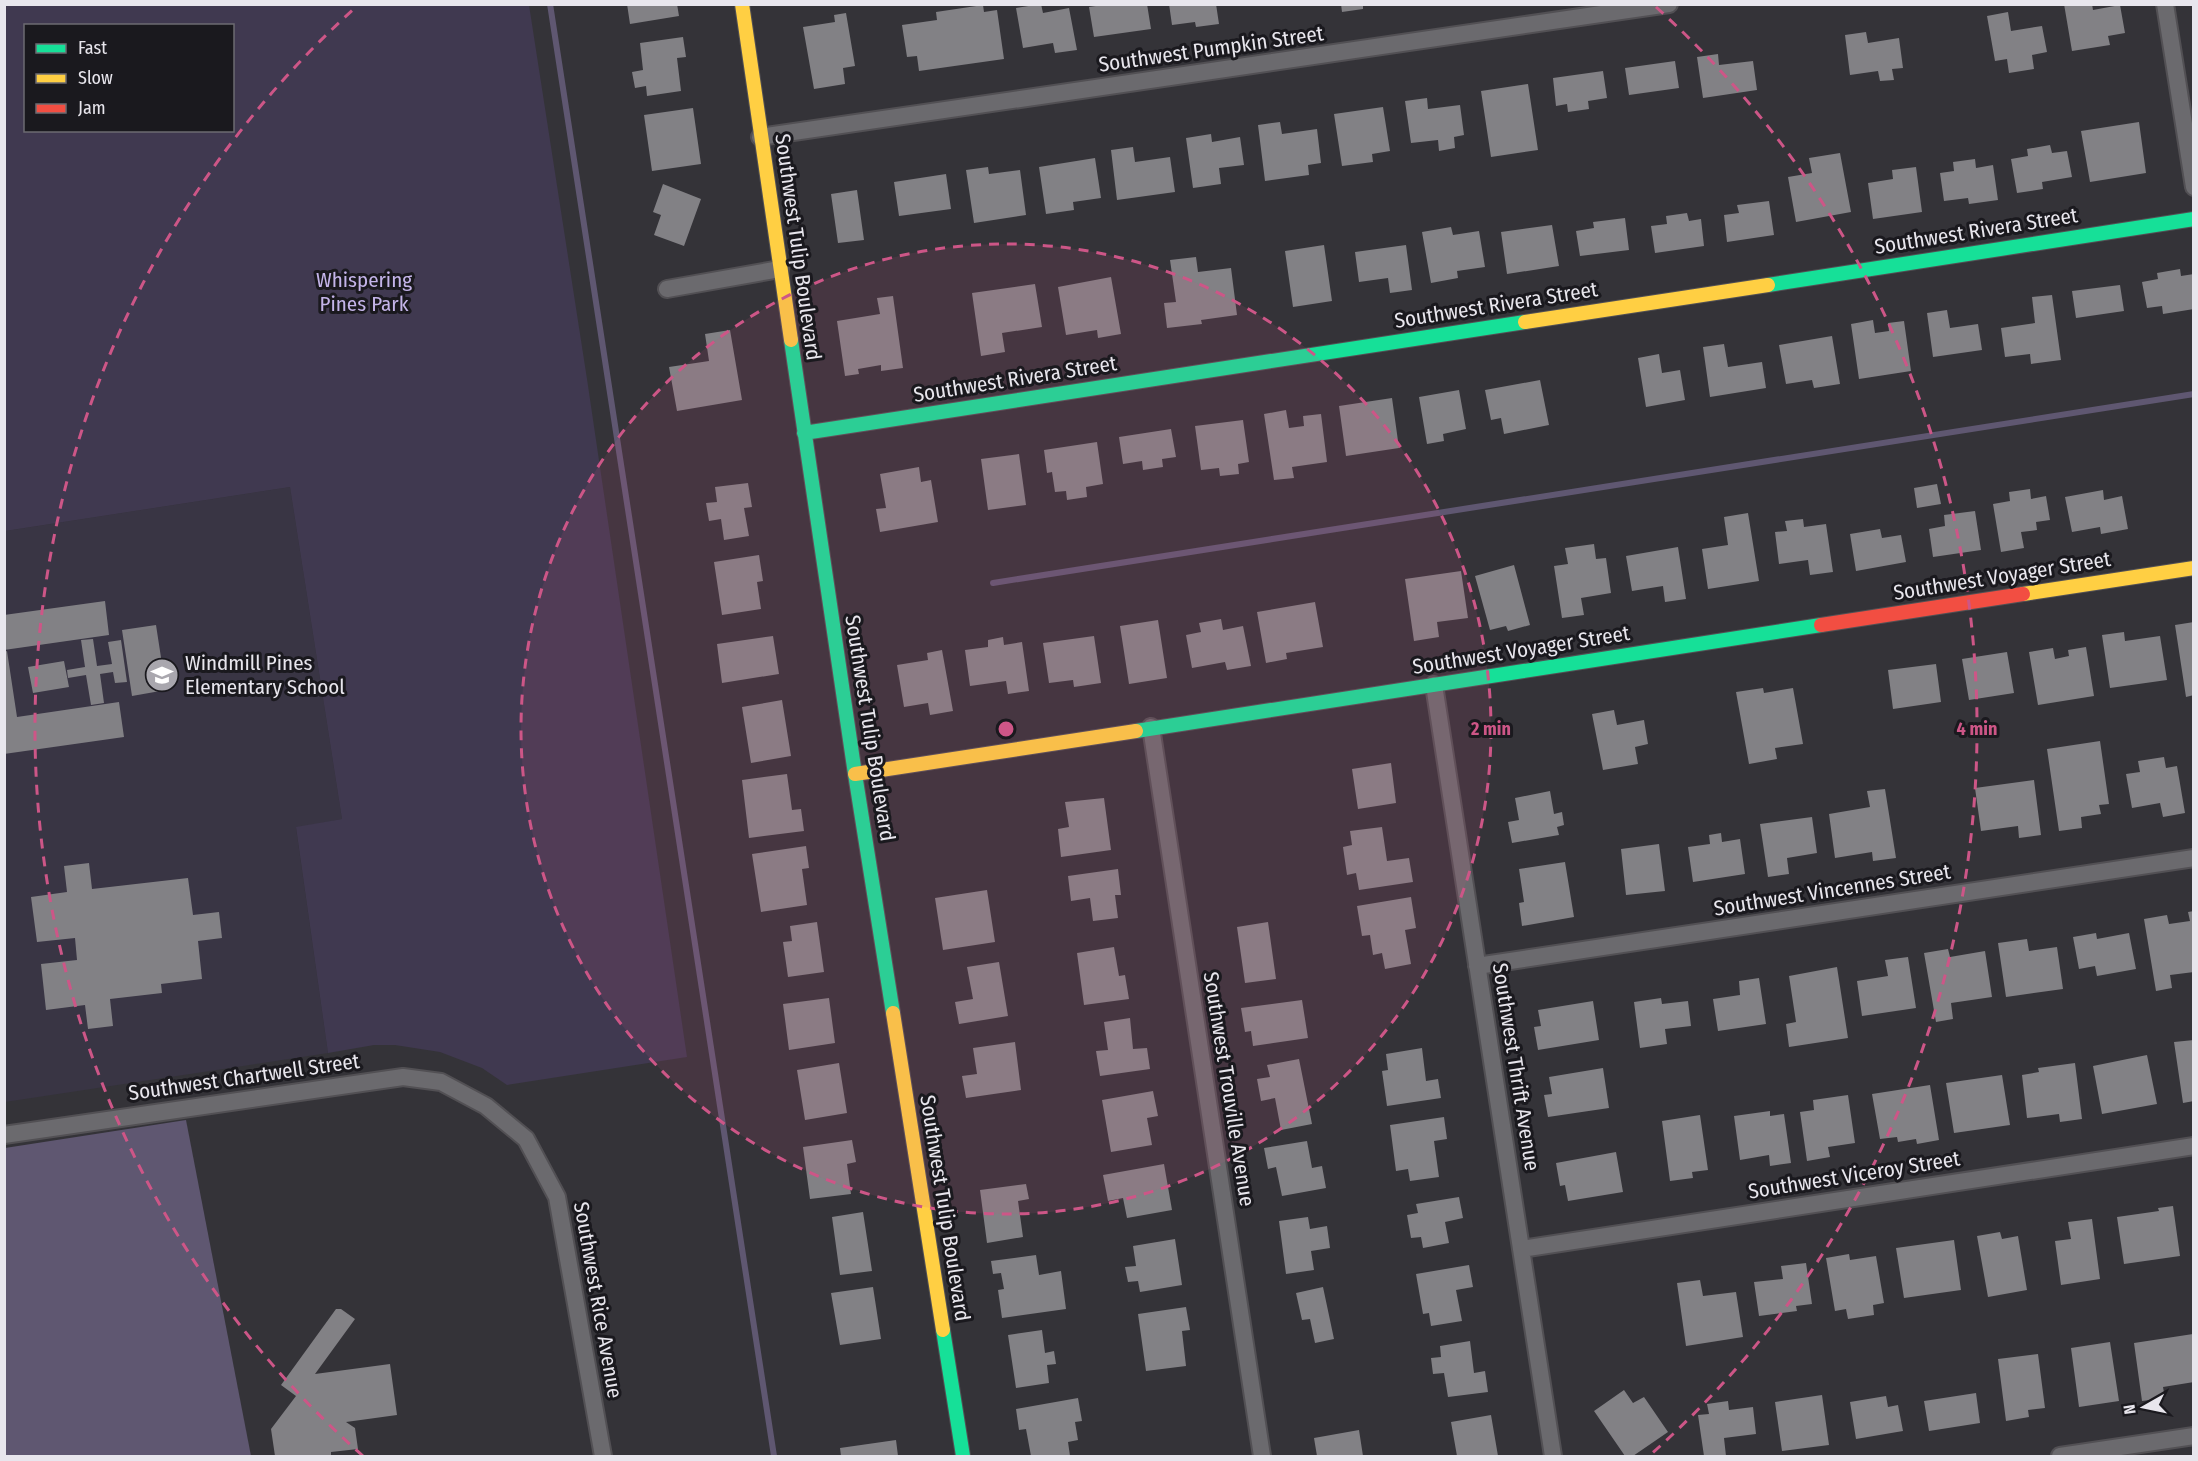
<svg xmlns="http://www.w3.org/2000/svg" width="2198" height="1461" font-family="'Fira Sans Condensed',sans-serif">
	<style>
		.built { fill: #393544 }
		.green { fill: #403950; fill-rule: evenodd }
		.forest { fill: #5f5771 }
		.lines { fill: none; stroke-linecap: round; stroke-linejoin: round }
		.stream { stroke: #5f5771; stroke-width: 6 }
		.building { fill: #828185 }
		.street-casing { stroke: #525054; stroke-width: 20 }
		.fast-casing { stroke: #525054; stroke-width: 16 }
		.slow-casing { stroke: #525054; stroke-width: 16 }
		.jam-casing { stroke: #525054; stroke-width: 16 }
		.street { stroke: #6b6a6e; stroke-width: 16 }
		.fast { stroke: #16e098; stroke-width: 14 }
		.slow { stroke: #ffcf43; stroke-width: 14 }
		.jam { stroke: #f24e42; stroke-width: 14 }
		.ring { fill: none; stroke: #cd5687; stroke-width: 3; stroke-dasharray: 10 8 }
		.labels { text-anchor: middle; dominant-baseline: central; stroke-width: 6; stroke-linejoin: round; paint-order: stroke }
		.street-label { font-size: 21px; fill: #e8e6ed; stroke: #1a191e }
		.park-label { font-size: 21px; fill: #c4b4e9; stroke: #1a191e }
		.poi-label { font-size: 21px; fill: #e8e6ed; stroke: #1a191e; text-anchor: start }
		.centre { fill: #cd5687; stroke: #1a191e; stroke-width: 3 }
		.ring-label { font-size: 18px; text-anchor: middle; font-weight: bold; fill: #cd5687; stroke: #1a191e; stroke-width: 6; stroke-linejoin: round; paint-order: stroke }
	</style>
	<rect width="100%" height="100%" fill="#343338"/>
	<path class="built" d="M290 487 342 819 296 828 328 1053 5 1102V531Z"/>
	<path class="green" d="M5 4 529 5 587 379 687 1057 507 1085 482 1068 440 1052 395 1045H374L328 1053 296 827 342 819 290 487 5 531ZM26 26H232V130H26Z"/>
	<path class="forest" d="M186 1120 251 1456H5V1148Z"/>
	<g class="lines">
		<path class="stream" d="M550 4 774 1456
			M993 583 2194 394"/>
	</g>
	<path class="building" d="M627 4H677L679 16 630 24Z
		M1041 4 1043 13 1069 8 1077 50 1055 53 1053 43 1023 48 1016 8Z
		M1109 4H1147L1151 29 1094 37 1089 7Z
		M1169 4H1216L1219 24 1196 27 1195 22 1172 25Z
		M1341 4H1363V9L1342 12Z
		M2064 4H2092L2093 10 2120 5 2125 33 2108 36 2110 45 2072 51Z
		M983 5 984 12 997 10 1004 59 919 71 917 56 907 57 902 25 937 20 936 12Z
		M2008 12 2011 31 2042 26 2047 52 2032 55 2034 69 2009 73 2007 59 1995 61 1987 16Z
		M846 13 855 66 843 68 845 84 814 89 803 27 835 22 834 15Z
		M1866 32 1868 43 1899 38 1903 68 1892 69 1894 80 1880 81 1878 71 1850 75 1845 35Z
		M683 37 686 57 677 58 681 91 647 96 646 86 635 88 632 72 643 70 640 43Z
		M1718 54 1719 65 1753 61 1757 90 1703 98 1697 57Z
		M1675 61 1679 88 1629 95 1625 68Z
		M1603 71 1607 98 1588 101 1589 109 1568 112 1567 104 1556 106 1553 78Z
		M1528 84 1538 150 1491 157 1481 91Z
		M1427 98 1428 109 1460 105 1464 135 1454 137 1455 148 1439 151 1438 140 1411 143 1405 101Z
		M1383 107 1390 151 1372 154 1373 162 1342 166 1334 114Z
		M693 108 701 164 652 171 644 115Z
		M1280 122 1282 134 1317 129 1321 163 1308 165 1309 175 1265 181 1258 125Z
		M2139 122 2146 173 2090 182 2081 131Z
		M1211 134 1212 142 1240 137 1244 165 1219 168 1221 184 1193 188 1186 138Z
		M2050 145 2052 153 2067 151 2072 177 2042 182 2043 189 2017 193 2011 159 2028 156 2027 149Z
		M1133 147 1135 162 1170 157 1175 192 1117 200 1111 150Z
		M1840 153 1851 212 1796 222 1788 177 1812 173 1809 158Z
		M1095 158 1101 198 1073 202 1074 210 1046 214 1039 167Z
		M1975 159 1976 168 1993 165 1998 200 1969 204 1968 198 1944 201 1940 173 1954 171 1953 162Z
		M988 167 989 174 1020 170 1026 215 974 223 966 170Z
		M1916 167 1922 212 1873 219 1868 183 1893 179 1892 170Z
		M946 174 951 209 899 216 894 182Z
		M663 184 701 199 684 246 654 235 661 215 653 212Z
		M857 190 864 240 838 243 831 194Z
		M1769 201 1774 235 1727 242 1724 215 1739 213 1737 205Z
		M1687 213 1689 221 1701 219 1704 246 1655 253 1651 226 1667 224 1666 216Z
		M1625 218 1629 250 1580 256 1576 231 1594 228 1593 222Z
		M1552 225 1559 266 1507 274 1501 232Z
		M1451 227 1453 235 1479 231 1485 267 1457 271 1458 278 1431 283 1422 232Z
		M1324 245 1332 301 1293 307 1285 251Z
		M1406 245 1412 290 1390 293 1388 278 1359 282 1355 252Z
		M1196 257 1198 272 1231 268 1237 315 1201 320 1202 324 1167 328 1164 303 1176 302 1170 260Z
		M2180 269 2181 276 2194 274V309L2163 314 2162 306 2147 308 2142 282 2158 279 2157 273Z
		M1111 277 1121 334 1098 338 1097 330 1066 335 1058 287Z
		M1035 284 1042 327 1002 333 1005 352 981 356 972 293Z
		M2120 285 2124 311 2076 318 2072 291Z
		M2052 295 2061 360 2031 364 2030 354 2005 357 2001 328 2035 323 2032 297Z
		M893 296 903 368 881 371V365L858 369 859 374 845 376 837 321 880 314 877 298Z
		M1947 310 1950 328 1978 324 1982 350 1933 357 1927 313Z
		M1873 320 1875 333 1889 331 1888 323 1904 321 1911 371 1859 379 1851 324Z
		M730 330 742 400 677 411 669 367 709 361 705 334Z
		M1832 336 1840 384 1814 388 1812 380 1786 384 1779 345Z
		M1724 344 1728 367 1762 362 1766 388 1710 397 1703 347Z
		M1659 354 1662 373 1680 370 1685 400 1646 407 1638 358Z
		M1540 380 1549 425 1504 434 1501 418 1491 420 1485 390Z
		M1459 390 1466 429 1443 434 1444 441 1427 444 1419 397Z
		M1392 398 1399 448 1346 456 1339 406Z
		M1286 410 1289 428 1304 426 1303 416 1321 414 1327 462 1292 467 1294 478 1274 480 1264 414Z
		M1243 420 1249 462 1238 464 1239 474 1220 476 1219 468 1201 470 1195 426Z
		M1171 429 1176 457 1162 459 1163 467 1143 470 1142 461 1123 464 1119 437Z
		M1097 442 1103 484 1086 487 1087 497 1067 500 1066 491 1055 492 1052 472 1047 473 1044 450Z
		M1019 454 1026 505 988 510 981 459Z
		M919 467 921 482 931 480 938 522 880 532 876 509 886 508 880 474Z
		M748 483 752 507 744 508 749 536 724 540 721 519 709 521 706 503 717 502 715 487Z
		M1937 484 1941 504 1917 508 1914 488Z
		M2030 489 2031 499 2046 496 2050 520 2036 522 2037 530 2021 532 2024 548 2001 552 1993 504 2010 501 2009 492Z
		M2103 490 2104 500 2122 496 2128 529 2101 534 2100 527 2072 532 2065 497Z
		M1975 511 1981 550 1933 557 1929 529 1945 526 1944 515Z
		M1748 513 1759 581 1708 589 1702 549 1728 545 1724 517Z
		M1803 519 1804 527 1826 524 1833 572 1810 575 1808 560 1779 564 1775 532 1787 531 1785 521Z
		M1880 529 1882 538 1901 535 1906 562 1856 571 1850 534Z
		M1594 544 1596 559 1606 558 1611 593 1581 598 1584 615 1562 618 1554 566 1568 564 1565 548Z
		M1678 547 1686 599 1665 602 1663 586 1632 591 1626 556Z
		M759 555 763 581 757 582 761 609 722 615 714 562Z
		M1514 565 1530 625 1508 631 1506 626 1490 630 1475 576Z
		M1461 571 1468 618 1437 622 1439 637 1414 641 1405 579Z
		M105 601 109 635 4 650V615Z
		M1315 602 1323 647 1286 653 1287 659 1266 663 1257 612Z
		M1221 619 1223 630 1243 626 1251 666 1227 670 1225 662 1192 668 1186 635 1201 632 1199 623Z
		M1158 620 1167 678 1129 684 1120 626Z
		M2194 622V695L2186 697 2175 625Z
		M156 625 166 690 132 696 122 630Z
		M2124 632 2125 641 2160 636 2167 680 2110 688 2102 635Z
		M773 636 779 674 722 683 717 644Z
		M1094 636 1101 683 1074 687 1073 680 1049 683 1043 643Z
		M1003 637 1004 645 1022 642 1029 691 1008 694 1006 681 970 686 965 650 988 647V640Z
		M93 639 97 666 112 664 108 642 121 640 127 682 115 683 113 672 100 674 104 703 91 705 86 675 68 678 67 670 85 667 81 640Z
		M2086 647 2094 696 2038 705 2029 652 2053 648 2055 659 2069 656 2068 650Z
		M942 650 953 711 930 715 928 703 904 707 897 665 928 660 927 653Z
		M7 651 17 717 119 702 124 737 4 754V652Z
		M2007 652 2014 693 1969 700 1962 659Z
		M64 661 69 687 33 693 28 667Z
		M1936 664 1941 702 1893 709 1888 670Z
		M1763 688 1764 693 1793 688 1803 744 1775 748 1777 759 1749 764 1736 692Z
		M782 700 791 756 751 763 742 707Z
		M1614 710 1617 725 1644 720 1648 744 1635 747 1638 764 1603 770 1592 714Z
		M2100 741 2109 804 2099 805 2101 814 2081 817 2082 828 2059 831 2047 749Z
		M2164 757 2166 768 2177 766 2185 813 2163 817 2160 803 2132 808 2126 774 2140 772 2138 761Z
		M1391 763 1396 803 1358 809 1352 769Z
		M787 774 792 810 801 809 804 831 749 838 742 780Z
		M2034 780 2041 835 2019 838 2018 826 1981 831 1975 788Z
		M1885 789 1896 858 1873 861 1872 852 1835 858 1829 814 1870 807 1867 791Z
		M1550 791 1554 814 1562 812 1564 825 1557 827 1559 835 1512 843 1508 822 1519 820 1515 798Z
		M1104 798 1111 850 1061 857 1058 829 1069 827 1065 802Z
		M1812 817 1817 853 1787 858 1789 874 1768 877 1760 824Z
		M1382 827 1387 861 1409 858 1413 882 1359 890 1356 873 1347 875 1343 847 1352 845 1350 831Z
		M1721 833 1722 842 1740 839 1745 874 1693 882 1688 847 1710 844 1709 835Z
		M1659 844 1665 891 1626 895 1621 849Z
		M806 846 809 868 802 869 807 905 761 912 752 854Z
		M1565 862 1574 917 1522 926 1519 903 1524 902 1519 869Z
		M89 863 92 889 188 878 193 915 219 912 222 938 198 941 202 979 161 984 162 993 110 999 113 1026 88 1029 85 1005 46 1010 41 964 77 960 75 938 37 942 31 897 67 892 64 866Z
		M1118 869 1121 895H1115L1118 918 1093 921 1090 898 1071 901 1068 876Z
		M987 890 995 942 943 950 935 898Z
		M1411 897 1416 928 1405 930 1411 964 1385 969 1382 953 1373 955 1370 935 1362 936 1357 906Z
		M2194 911V972L2170 975 2172 988 2156 991 2144 919 2167 915 2169 924 2190 921 2188 912Z
		M817 922 824 972 788 977 783 942 792 941 790 926Z
		M1268 922 1276 979 1245 983 1237 927Z
		M2096 933 2097 939 2129 933 2136 969 2097 976 2095 966 2079 969 2073 937Z
		M2027 939 2029 951 2057 947 2063 989 2006 997 1998 943Z
		M1114 947 1119 976 1125 975 1129 999 1084 1005 1077 953Z
		M1948 949 1950 957 1985 951 1992 997 1951 1003 1953 1019 1936 1022 1924 953Z
		M1908 957 1916 1008 1862 1016 1857 981 1888 976 1885 960Z
		M999 962 1008 1016 959 1024 955 1002 973 999 967 967Z
		M1837 967 1848 1038 1789 1047 1786 1024 1796 1022 1789 976Z
		M1759 978 1766 1024 1718 1031 1713 999 1740 995 1739 981Z
		M829 998 835 1043 789 1050 783 1004Z
		M1661 998 1662 1004 1688 1001 1691 1026 1665 1029 1667 1044 1640 1048 1634 1002Z
		M1302 1000 1308 1038 1253 1046 1251 1031 1245 1032 1241 1008Z
		M1593 1001 1599 1040 1538 1050 1534 1027 1541 1026 1538 1010Z
		M1130 1018 1133 1049 1147 1048 1150 1069 1100 1076 1096 1051 1108 1050 1104 1022Z
		M2194 1040V1101L2183 1103 2174 1042Z
		M1015 1042 1021 1090 966 1098 962 1076 977 1074 973 1048Z
		M1422 1048 1426 1081 1438 1079 1441 1098 1387 1106 1382 1071 1388 1070 1386 1054Z
		M2147 1055 2157 1104 2102 1114 2093 1066Z
		M1299 1059 1312 1124 1281 1130 1275 1098 1261 1101 1257 1079 1270 1077 1267 1065Z
		M839 1063 847 1113 805 1120 797 1070Z
		M2075 1063 2082 1119 2060 1122 2059 1114 2027 1118 2022 1075 2039 1072 2038 1068Z
		M1603 1068 1609 1108 1548 1117 1544 1095 1552 1094 1549 1077Z
		M2002 1075 2010 1125 1954 1133 1946 1083Z
		M1930 1085 1939 1140 1917 1144 1916 1139 1898 1142 1897 1137 1880 1139 1872 1094Z
		M1153 1091 1158 1116 1147 1118 1152 1145 1111 1152 1102 1100Z
		M1848 1095 1855 1143 1828 1147 1830 1157 1807 1161 1800 1112 1814 1110 1813 1100Z
		M1770 1111V1116L1784 1114 1791 1163 1770 1166 1769 1155 1740 1160 1734 1116Z
		M1700 1115 1708 1170 1692 1172 1693 1178 1670 1181 1662 1121Z
		M1444 1117 1447 1139 1434 1141 1439 1177 1410 1181 1408 1169 1396 1171 1390 1125Z
		M852 1140 856 1162 847 1164 851 1194 810 1199 803 1147Z
		M1307 1141 1312 1168 1322 1166 1326 1188 1282 1196 1276 1167 1268 1169 1264 1148Z
		M1616 1152 1623 1192 1568 1201 1565 1185 1560 1186 1556 1163Z
		M1164 1164 1172 1210 1127 1218 1123 1198 1108 1201 1103 1175Z
		M1026 1184 1029 1199 1018 1201 1023 1237 987 1243 980 1190Z
		M1459 1197 1463 1218 1445 1222 1449 1243 1423 1248 1421 1237 1411 1238 1407 1215 1418 1213 1416 1204Z
		M2173 1206 2180 1256 2124 1264 2117 1217 2159 1211 2158 1208Z
		M863 1212 872 1271 840 1275 832 1217Z
		M1308 1217 1310 1229 1327 1226 1330 1248 1311 1251 1314 1270 1286 1274 1279 1221Z
		M2092 1219 2100 1279 2061 1285 2055 1241 2071 1239 2068 1222Z
		M2000 1232 2002 1239 2018 1236 2027 1290 1988 1297 1977 1236Z
		M1175 1239 1182 1285 1140 1292 1138 1281 1128 1282 1125 1267 1136 1266 1133 1246Z
		M1954 1240 1961 1290 1904 1298 1896 1248Z
		M1849 1254 1850 1260 1876 1256 1884 1303 1873 1305 1874 1315 1848 1319 1846 1309 1835 1311 1826 1258Z
		M1036 1255 1039 1275 1061 1271 1066 1309 1002 1318 998 1290 1004 1289 1001 1273 993 1274 991 1261Z
		M1806 1263 1812 1304 1796 1306 1797 1311 1759 1316 1754 1282 1783 1279 1781 1266Z
		M1469 1265 1473 1287 1456 1290 1462 1321 1431 1326 1429 1313 1423 1314 1416 1274Z
		M1700 1280 1703 1296 1736 1292 1743 1337 1686 1346 1677 1283Z
		M873 1287 881 1339 840 1345 831 1293Z
		M1323 1287 1334 1339 1315 1343 1310 1319 1302 1320 1296 1293Z
		M1186 1307 1190 1330 1182 1331 1186 1366 1146 1371 1138 1314Z
		M336 1309H341L355 1319 315 1374 390 1364 397 1415 346 1422 355 1428 358 1449 331 1452V1456H275L271 1429 296 1396 281 1385Z
		M1042 1330 1045 1353 1054 1351 1056 1364 1047 1365 1049 1383 1016 1388 1008 1335Z
		M2193 1334 2194 1382 2163 1387 2165 1398 2142 1401 2134 1343Z
		M1470 1341 1474 1373 1485 1371 1488 1392 1448 1397 1444 1373 1433 1374 1431 1358 1441 1357 1440 1346Z
		M2110 1342 2119 1401 2079 1407 2071 1348Z
		M2038 1354 2045 1408 2028 1410 2029 1417 2006 1421 1998 1359Z
		M1624 1390 1633 1403 1644 1397 1668 1432 1633 1456H1625L1594 1411Z
		M1976 1393 1980 1423 1929 1431 1924 1401Z
		M1822 1395 1829 1445 1782 1451 1775 1402Z
		M1886 1396 1888 1407 1898 1405 1903 1431 1856 1439 1850 1402Z
		M1078 1398 1082 1421 1075 1422 1078 1440 1068 1442 1070 1456H1031L1026 1429 1019 1430 1016 1409Z
		M1728 1401 1729 1410 1753 1407 1756 1434 1724 1438 1726 1456H1704L1698 1415 1709 1414 1707 1404Z
		M1491 1415 1498 1456H1457L1451 1422Z
		M1359 1430 1363 1456H1317L1314 1438Z
		M896 1440 898 1456H841L840 1448Z"/>
	<g class="lines">
		<g class="street-casing">
			<path id="street" d="M2165 4 2194 187
				M760 137 1669 4
				M667 289 780 269
				M1434 685 1553 1456
				M1151 727 1262 1456
				M1477 966 2194 858
				M4 1135 403 1077 441 1082 486 1106 526 1139 557 1197 603 1456
				M1521 1249 2194 1146
				M2060 1456 2194 1436"/>
		</g>
		<g class="fast-casing">
			<path id="fast" d="M1768 285 2194 219
				M791 340 855 774 893 1013
				M804 433 1525 322
				M1136 731 1821 625
				M943 1330 963 1456"/>
		</g>
		<g class="slow-casing">
			<path id="slow" d="M742 4 791 340
				M1525 322 1768 285
				M2023 594 2194 568
				M855 774 1136 731
				M893 1013 943 1330"/>
		</g>
		<g class="jam-casing">
			<path id="jam" d="M1821 625 2023 594"/>
		</g>
		<use href="#street" class="street"/>
		<use href="#fast" class="fast"/>
		<use href="#slow" class="slow"/>
		<use href="#jam" class="jam"/>
	</g>
	<circle cx="1006" cy="729" r="485" fill="#cd5687" fill-opacity=".12"/>
	<g class="ring">
		<circle cx="1006" cy="729" r="485"/>
		<path d="M363 1456A971 971 0 0 1 356 7M1656 7A971 971 0 0 1 1649 1456"/>
	</g>
	<defs>
		<g id="school-disc" transform="scale(1.725)"><circle r="9.5" fill="#a9a7ae" stroke="#1a191e"/><path d="M0-5L7-2L0 1L-7-2ZM-4 1L0 2.5L4 1V4Q0 6-4 4Z" fill="#fff"/></g>
	</defs>
	<g fill-rule="evenodd">
		<use href="#school-disc" x="162" y="675"/>
	</g>
	<g class="labels">
		<g class="street-label">
			<text transform="translate(1211 49) rotate(-8)">Southwest Pumpkin Street</text>
			<text transform="translate(1976 231) rotate(-9)">Southwest Rivera Street</text>
			<text transform="translate(798 247) rotate(82)">Southwest Tulip Boulevard</text>
			<text transform="translate(1496 305) rotate(-9)">Southwest Rivera Street</text>
			<text transform="translate(1015 379) rotate(-9)">Southwest Rivera Street</text>
			<text transform="translate(2002 576) rotate(-9)">Southwest Voyager Street</text>
			<text transform="translate(1521 650) rotate(-9)">Southwest Voyager Street</text>
			<text transform="translate(870 728) rotate(81)">Southwest Tulip Boulevard</text>
			<text transform="translate(1832 890) rotate(-9)">Southwest Vincennes Street</text>
			<text transform="translate(1516 1067) rotate(81)">Southwest Thrift Avenue</text>
			<text transform="translate(244 1077) rotate(-8)">Southwest Chartwell Street</text>
			<text transform="translate(1229 1089) rotate(81)">Southwest Trouville Avenue</text>
			<text transform="translate(1854 1175) rotate(-9)">Southwest Viceroy Street</text>
			<text transform="translate(945 1208) rotate(81)">Southwest Tulip Boulevard</text>
			<text transform="translate(598 1300) rotate(80)">Southwest Rice Avenue</text>
		</g>
		<g class="park-label">
			<text x="364" y="280">Whispering<tspan x="364" dy="24">Pines Park</tspan></text>
		</g>
		<g class="poi-label">
			<text x="185" y="663">Windmill Pines<tspan x="185" dy="24">Elementary School</tspan></text>
		</g>
	</g>
	<circle cx="1006" cy="729" r="9" class="centre"/>
	<g class="ring-label">
		<text x="1491" y="735">2 min</text>
		<text x="1977" y="735">4 min</text>
	</g>
	<rect width="2198" height="1461" fill="none" stroke="#e8e6ed" stroke-width="12"/>
	<rect x="24" y="24" width="210" height="108" fill="#1a191e" stroke="#6c6b71" stroke-width="1.5"/>
	<rect x="36" y="44" width="30" height="9" fill="#16e098" stroke="#6c6b71" stroke-width="1.5"/>
	<text x="78" y="54" font-size="18" fill="#e8e6ed">Fast</text>
	<rect x="36" y="74" width="30" height="9" fill="#ffcf43" stroke="#6c6b71" stroke-width="1.5"/>
	<text x="78" y="84" font-size="18" fill="#e8e6ed">Slow</text>
	<rect x="36" y="104" width="30" height="9" fill="#f24e42" stroke="#6c6b71" stroke-width="1.5"/>
	<text x="78" y="114" font-size="18" fill="#e8e6ed">Jam</text>
	<g transform="translate(2144 1407) rotate(261)" stroke="#1a191e" stroke-width="4.5" paint-order="stroke">
	<path d="M0-4.5L10 22L0 15L-10 22Z" fill="#e8e6ed"/>
	<text y="-9" font-size="16" font-weight="bold" text-anchor="middle" fill="#e8e6ed">N</text>
	</g>
</svg>
